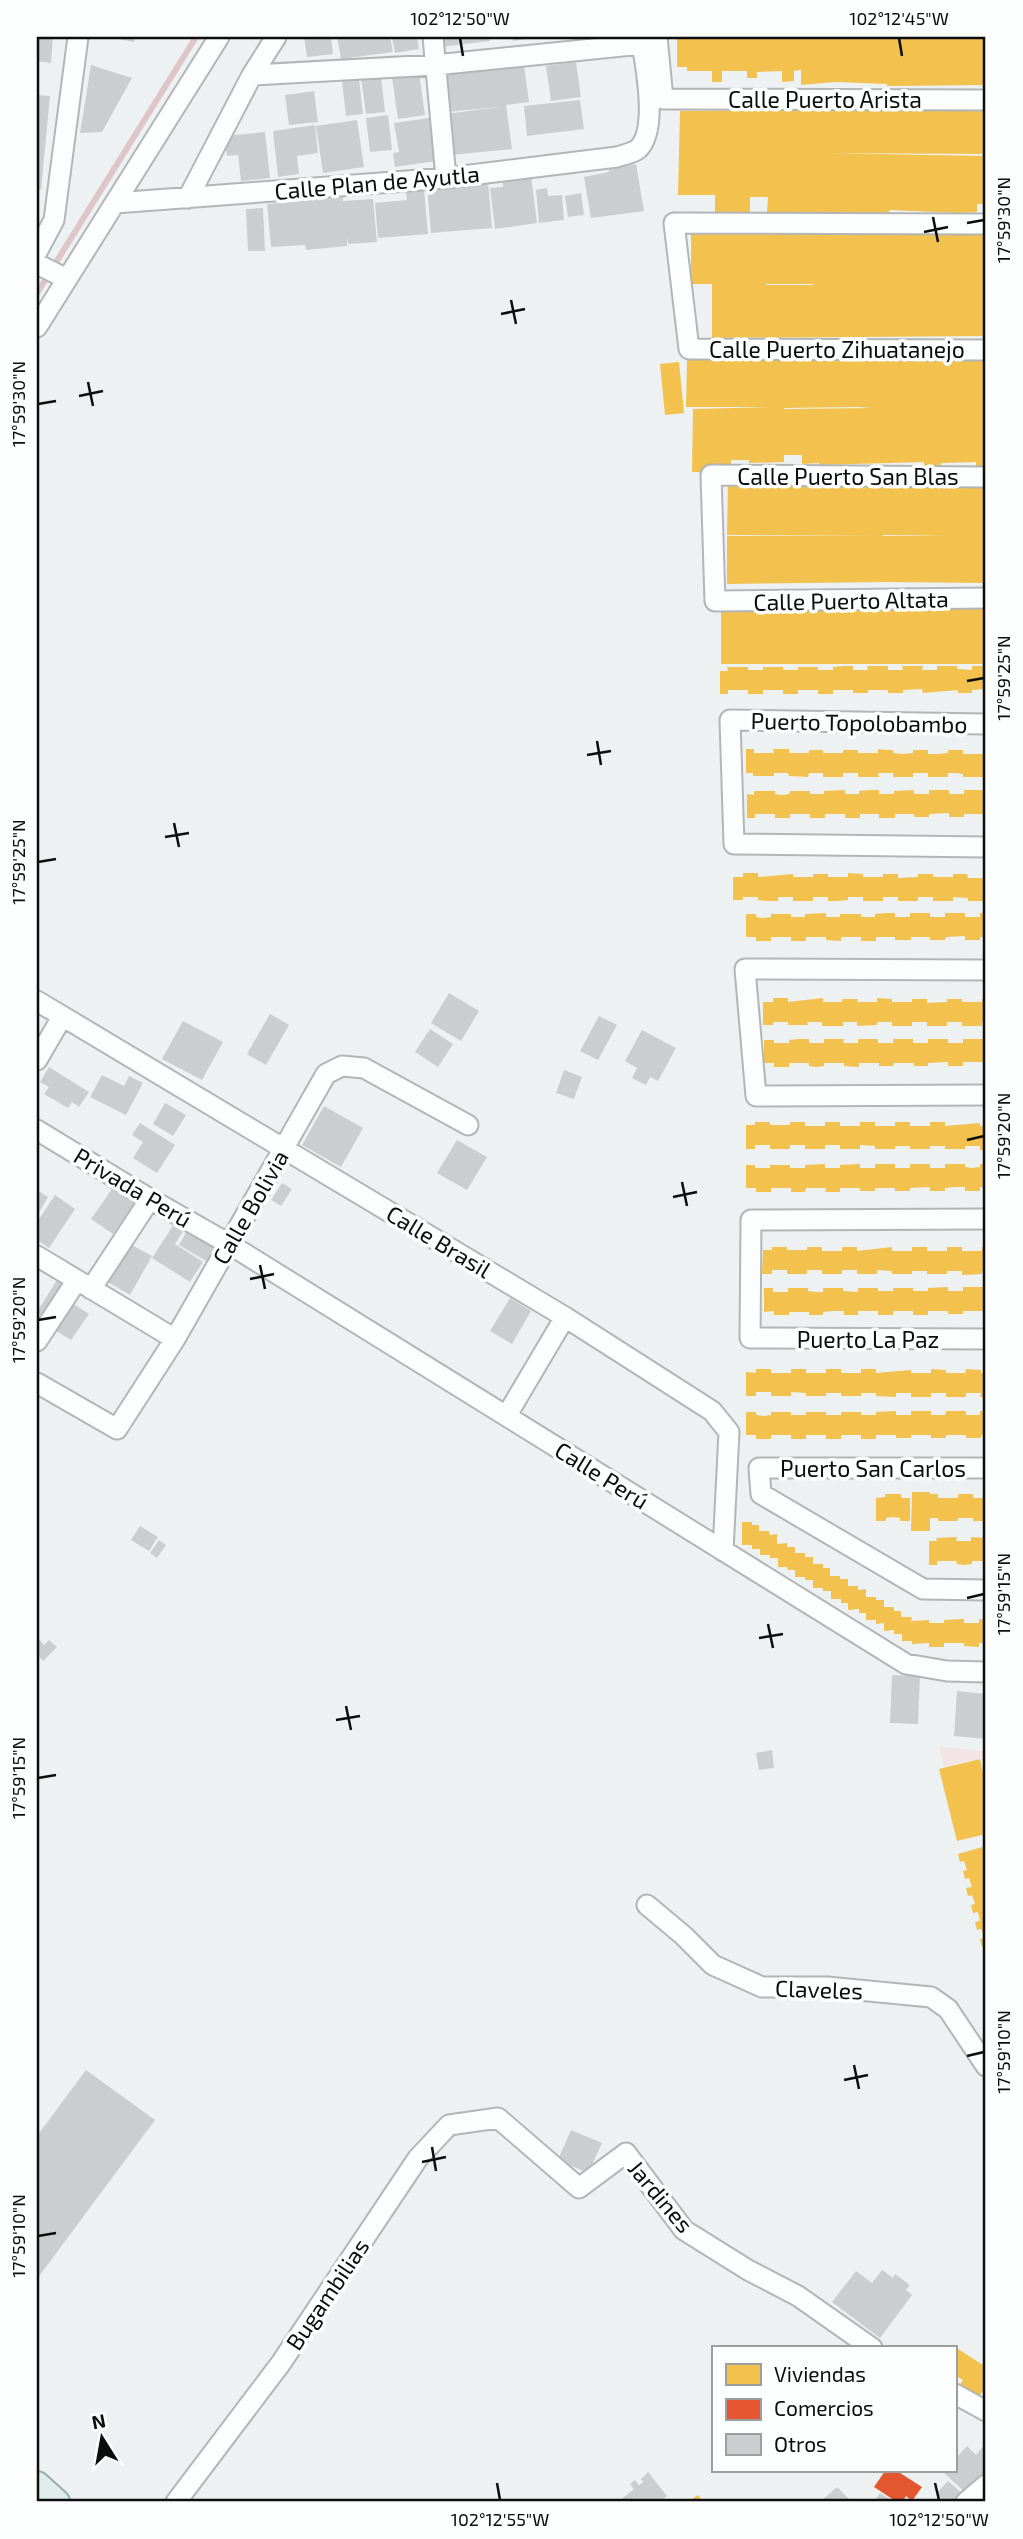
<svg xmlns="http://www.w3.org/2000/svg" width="1023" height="2539" font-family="'Exo 2',sans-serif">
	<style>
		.green { fill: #f3e4e6 }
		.homes { fill: #f2c14e; fill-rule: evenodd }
		.shops { fill: #e4572e }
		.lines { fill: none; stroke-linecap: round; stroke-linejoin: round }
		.stream { stroke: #dec6c8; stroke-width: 6 }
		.building { fill: #cbcece }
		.minor-casing { stroke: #b3b6b6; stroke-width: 23 }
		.major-casing { stroke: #97acab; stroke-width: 28 }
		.minor { stroke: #fcfdfd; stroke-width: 19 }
		.major { stroke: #e0eceb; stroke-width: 24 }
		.ticks { fill: none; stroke: #0b0e0d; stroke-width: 2.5 }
		.labels { text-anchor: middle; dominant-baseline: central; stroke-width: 7; stroke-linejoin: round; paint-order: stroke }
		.street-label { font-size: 23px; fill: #0b0e0d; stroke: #fcfffe }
		.neatline { fill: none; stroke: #0b0e0d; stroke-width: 2.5 }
		.ticks-label { font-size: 18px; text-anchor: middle; fill: #0b0e0d }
	</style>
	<rect width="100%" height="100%" fill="#edf1f1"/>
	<path class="green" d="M939 1746 986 1752V1778L981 1758 944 1767Z"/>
	<path class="homes" d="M677 37 986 38V85L887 86V84L835 82 801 85V70L794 71V81L782 82V71L757 72V78H747V71H722V82H712V71H687V67H677Z
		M820 110H986V154L826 153 986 156V204H977V212L959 213 889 210V213L872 212V214L785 213 767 212 768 197H750V213H715V195H678L680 111Z
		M691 233 986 234V336L712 338V284H691ZM766 284H813V285H766Z
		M687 359 986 360V467H976V462L941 463V467H924V462L819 465V463L802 464V455H784V462L749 463V460H731V467L713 472H692L693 409 770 407H686ZM858 407 872 408 784 409V408Z
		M679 362 684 413 665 415 660 364Z
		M728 482 986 483V583L886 582 727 584V536H879L727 535ZM883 535H949L883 536Z
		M721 606 986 607V664H721Z
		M844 666H853V670H868L867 666H888V670H903L902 666H923L922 670H937V666H957V669L972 670V666H986V689L972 690V693H958V690L923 693 922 689 903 690V693H888V690H868V693H853V690H833V694H818V690H798V694H783V690H763V694H748V690H728V694H720V671H728L727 667H748V670H763V667H783V670H798V667H818V670H833V667Z
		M746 749H754V753H774L773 749H789V753H809V750H823V753H843V750H858V753H878V749L886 750H893V753L903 754 913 753V750H928V754H938L948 753V750H963V754H983V750H986V773H983V777H963V774L956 773H948V777H928V773H913V777H893V773H878L879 777H858V773H843V777H823V773H809L808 777 789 776 788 773H774V776H753V773H746Z
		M845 790V794H859V791L871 790H879V794H894V791L914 790V794H929V790H949V794H964V790H984V794H986V814H964V817H949V813L929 814V817H914V814H895V818H879V814H860V818H845V814H825V818H810V814H790V818H775V814H755V818H747V794L754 795V791H775V794L782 795 789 794 790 791H810V794H824V791Z
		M743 873H758V877L793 874V877H813V874H828V877H848V873L863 874V877H883V874H898V878L918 877V874H933V877H953V874H967L968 878H986V901H968V898L953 897V901H933V897H918V901H898V897H883V901H863V897H848V900L837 901H828V897H813V901H793V897H778V901H768L758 900V897H743V900H733V877H743Z
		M826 913V917H840V914H861V917H875V914L887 913H895V917H910V913H930V917H945V913H965V917H980V913H986V937H980V940H965V936L946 937 945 940H930V937H911V940H895V937H876V941H861V937H841V941L826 940V937H806V941H791V937H771V941H756V937H746V914H756V917L763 918 771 917V914H791V917H805V914Z
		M773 998H788V1002L823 998V1002H842V999H858L857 1002H877V998L892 999V1002H912V999H927V1003L947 1002V999H962V1002H982V999H986V1022H982V1026H962V1022H947V1026H927V1022H912V1026H892V1022H877V1025L857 1026V1022H843V1026H822V1022H807L808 1025H788V1022H773V1025H763V1002H773Z
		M799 1039H809V1043H824V1039H844L843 1043H858V1039H878V1043H893V1039H913V1043H928V1039H948V1043H963V1039H983V1042H986V1066H983V1062H963V1066H948V1062L928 1063V1066H914V1063H894L893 1066H879V1063H859V1067L844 1066V1063H824V1066L816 1067 809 1066V1063H789V1067H774V1063H764V1040H774V1043H789V1040Z
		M755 1122H770V1125H790V1122H805V1126H825V1122H840V1126H860V1122H875V1126H895V1122H910V1126H930V1122H945V1126L980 1123V1126H986V1150H980V1146H965V1149H945V1146H930V1149H910V1146H895V1149H875V1146L860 1145V1149H840V1145H825V1149H805V1145H790V1149H770V1145H755V1149H746V1125H755Z
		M825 1164V1168H840V1165L860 1164V1168H875V1164H895V1168H910V1164H930V1168H945V1164H965V1167L972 1168 980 1167V1164H986V1187H980V1191H965V1187H955L945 1188V1191H930V1187L910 1188V1191H895V1188H875V1191H860V1188H840V1192H825L826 1188H806L805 1192H791V1188H771V1192H756V1188H746V1165H755V1168H770V1165H790V1168H805V1165Z
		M772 1247H787V1250H807V1247H822V1251H842V1247H857V1251L892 1247V1251H912V1247H927V1251H947V1247H962V1251H982V1247H986V1271H982V1274L962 1275V1271H947V1274H927V1271H912V1274H892V1271L877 1270V1274H857V1270H842V1274H822V1270H807V1274H787V1270H772V1274H762L763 1250H772Z
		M948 1287V1291H963V1287H983V1291H986V1314H983V1311H963V1314H948V1311H928V1315H913V1311H893V1315H878V1311H858V1315H844V1311H833L823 1312V1315H809V1312H789V1315H774V1311L764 1312V1288H773V1292H788V1288H808V1291L816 1292H823V1288H843V1291L858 1292V1288H878V1291H893V1288H913V1291H928V1288Z
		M756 1369H771V1373H791V1369H806V1373H826V1369H841V1373H861V1369H876V1373L911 1370V1373H931V1369L946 1370V1373H965L966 1369 981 1370V1373H986V1397H980L981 1393H966V1397H946V1393H931V1397H911V1393H896V1397L876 1396V1393H861V1396H841V1393H826V1396H806V1393L791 1392V1396H771V1392H756V1396H746V1372L756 1373Z
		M896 1411V1415H911V1411H931V1415H945L946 1411H966V1415H980V1411H986V1435H981V1438H966V1435H946V1438H931V1435H911V1438H896V1435H876V1439H861V1435H841V1439H826V1435H806V1439H791V1435H771V1439H756V1435H746V1412H756V1415L764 1416 771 1415V1412H791V1415H806V1412H826V1415H841V1412H861V1415H876V1412Z
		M912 1492H930V1494H938V1498H958V1494H973V1498H986V1521H973V1518H958V1521H938V1518H930V1531H911Z
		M885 1494H901V1498H910V1521H900V1518L893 1517 886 1518V1521H876V1498L885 1497Z
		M742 1522H752V1525H759V1531H769L770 1535 777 1534V1544L787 1543V1547H795V1553H805V1557H813V1564H823V1568H830V1576H840V1579H848V1586H858V1590L866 1589V1597H876V1600H884V1607H894V1611H901V1617H912L911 1621 929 1620V1623H944V1620L964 1619V1623H979V1619L986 1620V1643H979V1647L964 1646V1643H944V1647H929V1643L912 1644V1641H902V1634H894V1630L884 1631V1623L876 1624V1620H866V1613H859V1609L848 1610V1603H841V1599H831V1591H823V1588H813V1580H805V1577H795V1570H788L787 1567H778V1558H770V1555H760V1549H752V1545H742Z
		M957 1537 956 1541H971V1537L986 1538V1561H972V1564L964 1565 957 1564 956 1561H937V1565H929V1541H937L936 1538Z
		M980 1759 986 1786V1834L957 1841 939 1769Z
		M986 1846V1946L982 1947 980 1939 984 1938 981 1929 977 1930 975 1922 980 1921 978 1912 973 1913 971 1905 975 1904 972 1895 968 1896 966 1888 972 1887 969 1878 965 1879 963 1871 967 1870 964 1861 960 1862 958 1854Z
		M955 2347 986 2367V2386L977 2400 958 2388 963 2380 955 2375Z
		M698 2495 703 2502H688Z"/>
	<path class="shops" d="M885 2471H897L922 2487 912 2501 906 2496 902 2502H897L874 2487Z"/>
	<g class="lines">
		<path class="stream" d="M37 293 196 37"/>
	</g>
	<path class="building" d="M37 37H53L51 63 37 61Z
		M108 37H135L134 42Z
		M304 37H331L333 54 307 57Z
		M337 37H390L393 52 341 59Z
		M392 37H417L419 49 395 53Z
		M439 37H489L490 41 440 47Z
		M512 37H533V38L513 41Z
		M523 58 529 102 506 105 512 149 451 155 445 114 500 107 445 112 440 70Z
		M576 62 581 97 551 101 546 66Z
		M91 65 132 78 102 132 80 133Z
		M419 73 425 115 398 119 392 77Z
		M381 76 385 112 366 114 361 78Z
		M359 79 363 114 346 116 342 81Z
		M314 91 318 122 289 125 285 95Z
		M37 95 50 96 41 190 37 189Z
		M580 100 584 129 527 136 524 106Z
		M388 115 392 150 370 152 366 118Z
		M429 118 436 161 395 167 393 153 399 152 394 123Z
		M357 120 364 167 323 173 316 126Z
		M315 125 318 153 297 156 299 174 278 177 273 131Z
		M265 132 270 178 241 181 238 155 227 156 224 136Z
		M636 164 644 211 591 218 584 177 609 172V169Z
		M531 176 537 223 495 229 490 188 503 187V180Z
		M488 182 492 228 431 233 427 187Z
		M547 188 548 196 562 195 564 220 539 223 536 190Z
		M424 190 428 234 378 238 375 203 407 200 406 192Z
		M581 193 584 215 568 217 565 196Z
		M343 197V201L373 199 377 242 348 244 347 237V246L306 250 305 245 271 247 267 204Z
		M263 208 265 251H248L246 209Z
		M449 993 479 1011 461 1041 431 1023Z
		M270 1014 289 1025 266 1065 247 1054Z
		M599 1016 617 1025 598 1060 580 1051Z
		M183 1021 223 1042 202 1080 162 1059Z
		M430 1029 453 1044 438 1067 415 1052Z
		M642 1030 676 1048 658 1081 650 1077 646 1085 632 1078 637 1068 625 1061Z
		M49 1067 89 1092 79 1107 72 1102 68 1108 44 1094 49 1087 40 1082Z
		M564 1070 582 1077 574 1099 556 1093Z
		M102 1075 124 1086 129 1076 143 1083 126 1115 90 1097Z
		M165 1103 186 1115 173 1136 153 1124Z
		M324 1106 363 1128 341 1167 302 1145Z
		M140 1123 175 1145 157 1173 133 1158 143 1142 132 1135Z
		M457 1140 487 1157 467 1190 437 1173Z
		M282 1183 292 1189 281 1206 271 1200Z
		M114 1186 136 1200 113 1234 91 1219Z
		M37 1190 48 1197 37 1216Z
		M55 1195 75 1209 49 1248 37 1240V1222Z
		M174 1224 184 1230 175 1244 203 1262 190 1282 152 1258Z
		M188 1229 216 1245 206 1261 179 1245Z
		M130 1244 152 1256 130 1295 108 1282Z
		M57 1280 68 1287 48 1319 37 1312Z
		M510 1298 531 1311 512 1344 490 1331Z
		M72 1303 89 1314 71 1340 53 1329Z
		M140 1526 158 1537 149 1551 131 1540Z
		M159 1540 166 1545 157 1558 150 1553Z
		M39 1639 44 1645 49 1640 57 1647 43 1661 37 1654Z
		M892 1675 920 1676 918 1724 890 1723Z
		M957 1691 986 1694V1739L954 1736Z
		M772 1750 774 1768 759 1770 756 1753Z
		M86 2070 155 2120 37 2279V2136Z
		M571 2130 602 2143 588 2173 558 2160Z
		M882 2270 893 2278 895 2274 910 2285 906 2290 912 2295 880 2338 832 2302 856 2271 872 2283Z
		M984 2445 986 2478 968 2495 943 2472 955 2471V2459L967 2446 976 2455Z
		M648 2472 667 2496 659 2502H618L634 2489 630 2484 635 2480 639 2485 643 2482 641 2479Z
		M948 2481 964 2495 958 2502H946L936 2494Z
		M837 2487 852 2502H820Z
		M880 2493 894 2502H874Z"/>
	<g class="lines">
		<g class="minor-casing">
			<path id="minor" d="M433 37 446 178
				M657 37 663 99 986 100
				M252 75 435 65 642 44
				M188 198 252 75 276 37
				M115 203 446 178 617 157C623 155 633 153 638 149 659 130 645 63 641 37
				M986 224 674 223 689 349 986 350
				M37 252 54 220 78 37
				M37 264 67 279
				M37 327 219 37
				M986 477 711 475 715 601 986 598
				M986 724 730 720 734 844 986 847
				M986 970 745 969 756 1096 986 1095
				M37 1001 565 1317 712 1411 729 1432 723 1551
				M37 1060 62 1017
				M37 1130 150 1199 229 1244 906 1664 947 1671 986 1672
				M986 1219 751 1220 750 1338 986 1339
				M37 1256 175 1339
				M91 1289 150 1199
				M37 1341 77 1280
				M37 1383 117 1429 175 1339 326 1074 342 1066 364 1068 468 1125
				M507 1415 565 1317
				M986 1468H759L761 1494 923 1589 986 1590
				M647 1905 684 1936 713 1965 762 1987H827L931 1997 948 2009 986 2066
				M955 2394 986 2411
				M176 2502 281 2363 418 2158 449 2125 498 2118 579 2188 626 2153 684 2230 748 2270 798 2296 872 2348
				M966 2502 986 2485"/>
		</g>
		<g class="major-casing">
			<path id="major" d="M37 2484 57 2502"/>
		</g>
		<use href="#minor" class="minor"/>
		<use href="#major" class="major"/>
	</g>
	<path class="ticks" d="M460 38 463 56M899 38 902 56M933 217 938 242M967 223 984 220M924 232 948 227M511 300 516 324M501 314 525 309M88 382 93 406M79 396 103 391M38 404 56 401M967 681 984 678M597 741 601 765M587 755 611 751M174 823 179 847M165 837 189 833M38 862 56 859M967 1140 984 1136M682 1182 687 1206M673 1197 697 1192M260 1265 265 1289M250 1279 274 1274M38 1320 56 1317M967 1598 984 1594M768 1624 773 1648M759 1638 783 1634M346 1706 351 1730M336 1720 360 1716M38 1778 56 1775M967 2056 984 2052M854 2065 859 2089M844 2080 868 2075M432 2147 436 2171M422 2162 446 2157M38 2236 56 2233M497 2483 500 2500M935 2483 939 2500"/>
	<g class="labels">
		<g class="street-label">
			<text x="825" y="99">Calle Puerto Arista</text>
			<text transform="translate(377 182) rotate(-5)">Calle Plan de Ayutla</text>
			<text x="837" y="349">Calle Puerto Zihuatanejo</text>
			<text x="848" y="476">Calle Puerto San Blas</text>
			<text transform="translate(851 600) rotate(-1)">Calle Puerto Altata</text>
			<text transform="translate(859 722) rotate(1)">Puerto Topolobambo</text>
			<text transform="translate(133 1187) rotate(31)">Privada Perú</text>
			<text transform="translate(250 1207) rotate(-60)">Calle Bolivia</text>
			<text transform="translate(439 1241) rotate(31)">Calle Brasil</text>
			<text x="868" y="1339">Puerto La Paz</text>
			<text x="873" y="1468">Puerto San Carlos</text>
			<text transform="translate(602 1475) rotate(32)">Calle Perú</text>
			<text transform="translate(819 1989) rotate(2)">Claveles</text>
			<text transform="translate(661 2196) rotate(50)">Jardines</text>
			<text transform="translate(327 2294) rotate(-56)">Bugambilias</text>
		</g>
	</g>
	<rect width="1023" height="2539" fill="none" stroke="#fcfffe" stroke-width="77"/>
	<rect x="712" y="2346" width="245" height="126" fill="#fcfffe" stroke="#9c9f9e" stroke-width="2"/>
	<rect x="726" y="2364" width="35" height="21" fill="#f2c14e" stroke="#9c9f9e" stroke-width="2"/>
	<text x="774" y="2382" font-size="21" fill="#0b0e0d">Viviendas</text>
	<rect x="726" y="2399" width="35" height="21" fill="#e4572e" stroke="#9c9f9e" stroke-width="2"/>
	<text x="774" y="2416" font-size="21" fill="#0b0e0d">Comercios</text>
	<rect x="726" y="2434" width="35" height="21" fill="#cbcece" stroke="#9c9f9e" stroke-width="2"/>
	<text x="774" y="2452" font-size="21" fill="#0b0e0d">Otros</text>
	<g transform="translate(102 2438) rotate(349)" stroke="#fcfffe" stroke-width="5" paint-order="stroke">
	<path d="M0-5L12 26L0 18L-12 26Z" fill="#0b0e0d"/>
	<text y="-10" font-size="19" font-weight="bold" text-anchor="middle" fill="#0b0e0d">N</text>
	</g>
	<rect x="38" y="38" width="946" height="2462" class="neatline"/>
	<g class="ticks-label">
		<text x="460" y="25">102°12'50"W</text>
		<text x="899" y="25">102°12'45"W</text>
		<text transform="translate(1004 220) rotate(-90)" y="6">17°59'30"N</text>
		<text transform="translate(19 404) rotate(-90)" y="6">17°59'30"N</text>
		<text transform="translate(1004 678) rotate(-90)" y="6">17°59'25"N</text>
		<text transform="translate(19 862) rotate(-90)" y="6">17°59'25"N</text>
		<text transform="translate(1004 1136) rotate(-90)" y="6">17°59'20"N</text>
		<text transform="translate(19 1320) rotate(-90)" y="6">17°59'20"N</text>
		<text transform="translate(1004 1594) rotate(-90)" y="6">17°59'15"N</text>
		<text transform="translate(19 1778) rotate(-90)" y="6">17°59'15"N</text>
		<text transform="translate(1004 2052) rotate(-90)" y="6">17°59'10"N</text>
		<text transform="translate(19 2236) rotate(-90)" y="6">17°59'10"N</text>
		<text x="500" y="2526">102°12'55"W</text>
		<text x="939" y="2526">102°12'50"W</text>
	</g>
</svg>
